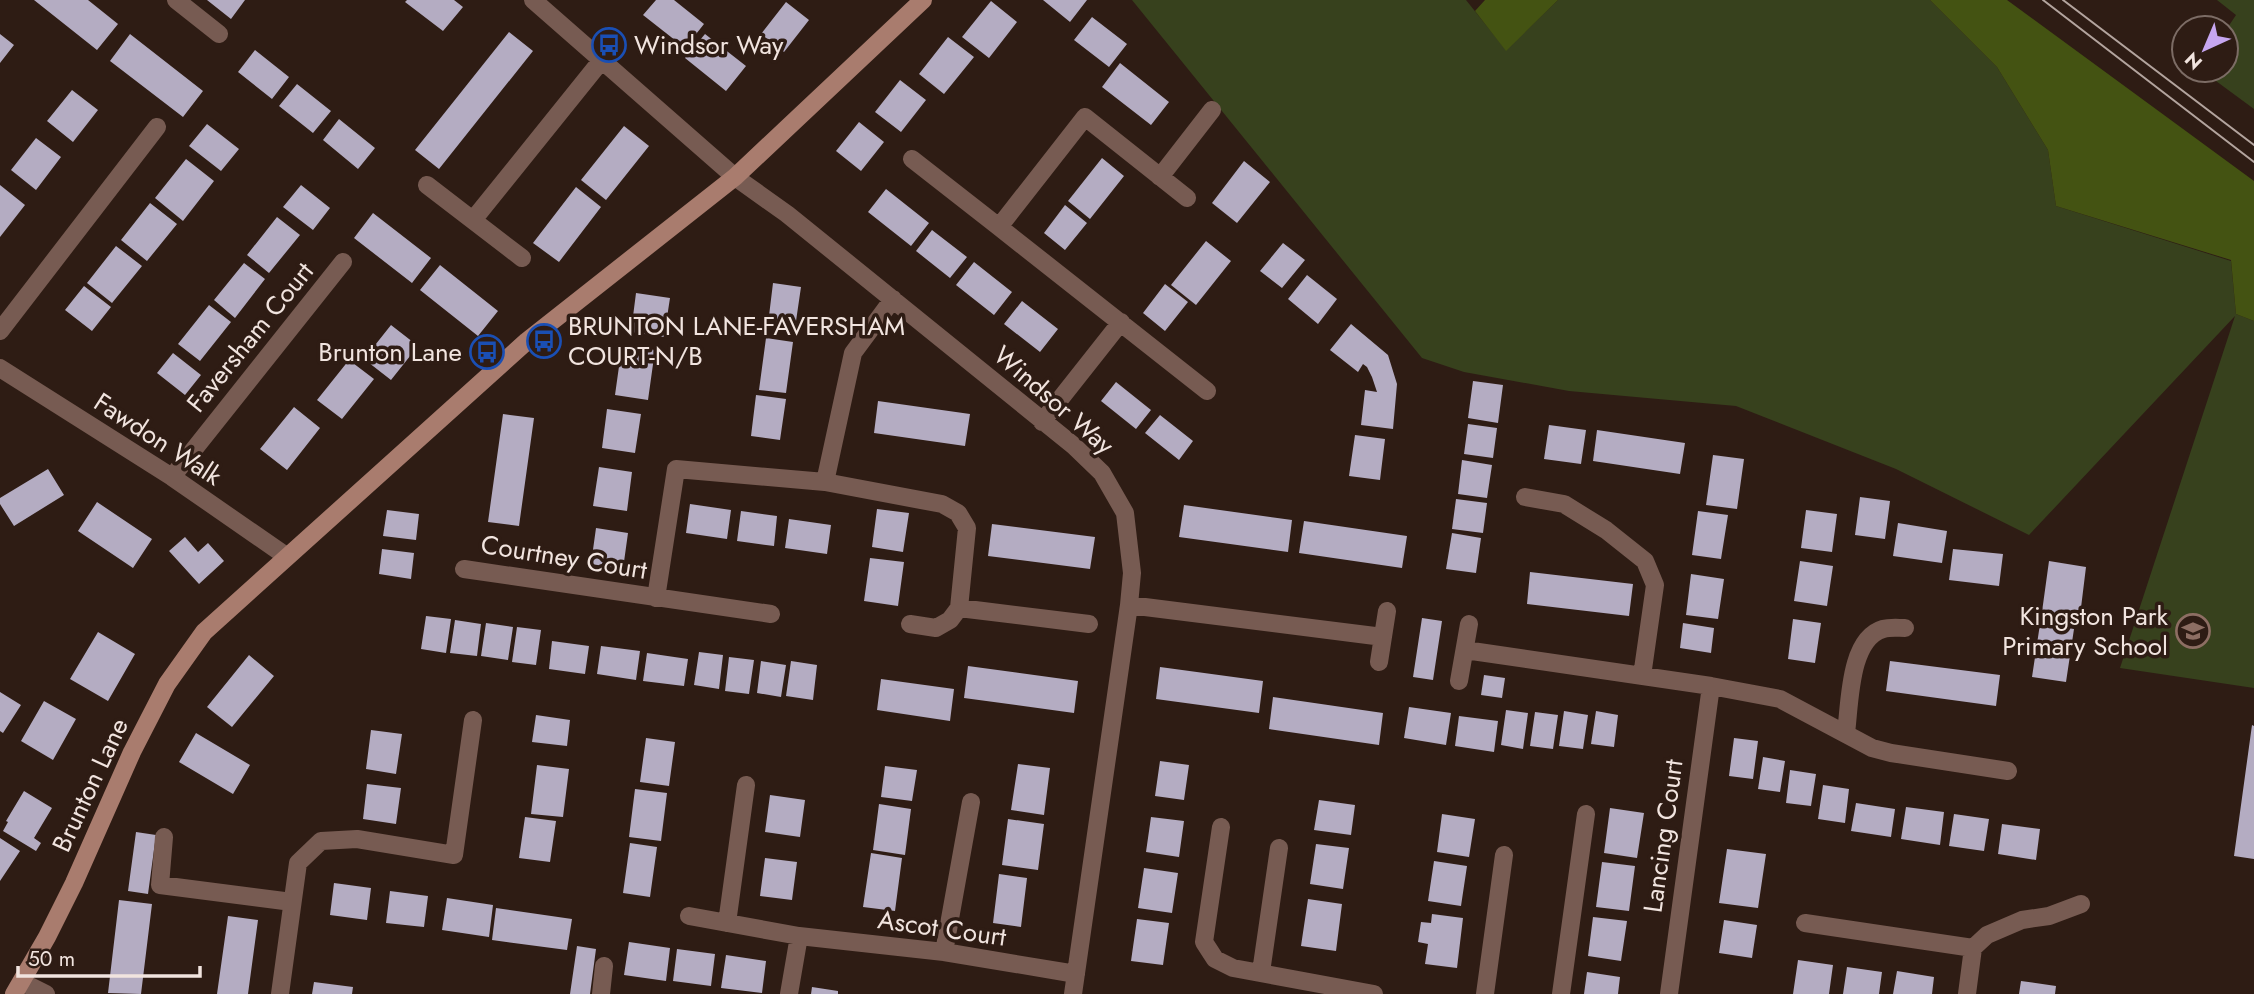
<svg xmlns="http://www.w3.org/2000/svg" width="2254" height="994" font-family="Jost,sans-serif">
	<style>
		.green { fill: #37411d }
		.forest { fill: #445312 }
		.building { fill: #b4acc2 }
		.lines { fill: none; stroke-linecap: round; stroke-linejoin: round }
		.street { stroke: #775b52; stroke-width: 18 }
		.secondary { stroke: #a97c6e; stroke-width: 18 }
		.tram { stroke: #b3a49e; stroke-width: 2 }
		.labels { text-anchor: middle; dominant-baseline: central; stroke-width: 7; stroke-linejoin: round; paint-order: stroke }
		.poi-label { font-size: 26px; fill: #f1e4df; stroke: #2e1c14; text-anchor: start }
		.street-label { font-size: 26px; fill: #f1e4df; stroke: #2e1c14 }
	</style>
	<rect width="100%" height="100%" fill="#2e1c14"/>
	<path class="green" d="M1132 0H1466L1506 50 1558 0H1930L1997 67 2048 150 2056 206 2231 261 2236 314 2254 321V688L2120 668 2235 316 2029 535 1896 469 1736 406 1569 391 1464 372 1422 358Z
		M2217 0H2254V109L2201 70H2226V30L2236 15Z"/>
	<path class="forest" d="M1485 0H1558L1506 51 1475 11Z
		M1930 0H2007L2254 181V321L2236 314 2231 260 2056 206 2048 150 1997 67Z"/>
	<path class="building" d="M34 0H88L118 24 97 50Z
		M207 0H245L231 19Z
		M407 0H454L463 7 443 31 405 2Z
		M656 0H674L704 24 685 48 643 15Z
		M1043 0H1087L1070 22Z
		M991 1 1017 22 989 58 962 37Z
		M786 2 809 20 784 52 761 34Z
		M1092 17 1127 44 1109 67 1074 40Z
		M509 32 533 51 439 169 415 150Z
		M0 34 14 45 0 63Z
		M130 34 203 91 183 117 110 61Z
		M705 34 746 66 726 91 685 58Z
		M948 37 974 57 944 94 919 74Z
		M255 50 289 77 272 99 238 72Z
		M1120 63 1169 102 1151 125 1102 87Z
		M900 80 926 100 901 132 875 112Z
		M297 84 331 111 313 133 279 106Z
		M72 90 98 110 73 142 47 121Z
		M339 119 375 148 358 169 323 140Z
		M859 122 884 142 861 171 836 151Z
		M207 124 239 149 221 171 189 146Z
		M624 126 649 146 606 200 581 180Z
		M36 138 61 157 36 190 11 170Z
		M1102 158 1124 176 1090 219 1068 201Z
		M186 159 214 181 183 221 155 198Z
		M1244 161 1270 182 1237 223 1212 203Z
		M0 185 25 205 0 237Z
		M301 185 330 208 313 230 283 207Z
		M576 187 601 207 559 262 533 243Z
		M886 189 929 223 911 246 868 212Z
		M150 203 177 224 147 261 121 240Z
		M1065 205 1087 223 1065 250 1044 233Z
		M373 213 431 258 412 283 354 238Z
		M277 217 300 235 269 273 247 255Z
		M932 230 967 257 950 278 916 251Z
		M1206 241 1231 261 1196 305 1171 285Z
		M1283 243 1305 260 1282 288 1260 271Z
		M116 246 142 266 112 303 87 283Z
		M974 262 1012 292 994 315 956 285Z
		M244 263 265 279 235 318 214 300Z
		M440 265 498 311 478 336 420 290Z
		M1307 275 1337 299 1318 324 1288 299Z
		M773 283 801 287 795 328 768 324Z
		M1165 284 1188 302 1165 331 1143 313Z
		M84 286 111 307 92 331 65 310Z
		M636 293 670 298 664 337 631 332Z
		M1022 301 1058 329 1040 352 1004 324Z
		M209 305 231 322 200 361 178 344Z
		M1351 324 1388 355 1397 384 1393 429 1361 425 1365 390 1377 392 1372 377 1367 367 1363 364 1358 372 1330 350Z
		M391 325 418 346 391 380 364 359Z
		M766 338 793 342 786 393 759 390Z
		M622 345 655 350 648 400 615 395Z
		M173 353 201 375 185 395 157 373Z
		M349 360 374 379 342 419 317 400Z
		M1473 381 1503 385 1498 423 1468 418Z
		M1116 382 1151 410 1136 429 1101 401Z
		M756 395 786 399 780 440 751 436Z
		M878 401 970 414 965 446 874 433Z
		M294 407 320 428 287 470 260 449Z
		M607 409 641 414 635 453 602 448Z
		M503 414 534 418 519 526 488 522Z
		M1160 415 1193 441 1179 460 1145 433Z
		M1468 424 1497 428 1493 458 1464 454Z
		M1549 425 1586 430 1581 464 1544 459Z
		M1597 430 1685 443 1680 474 1593 461Z
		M1355 435 1385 439 1380 480 1349 476Z
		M1713 455 1744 459 1737 509 1706 505Z
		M1462 460 1492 465 1487 498 1458 494Z
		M599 467 632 472 627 511 593 506Z
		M48 469 64 495 14 526 0 504V498Z
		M1860 497 1890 501 1885 539 1855 535Z
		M1456 499 1487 503 1483 533 1452 529Z
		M97 502 152 539 133 568 78 531Z
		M690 504 731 510 727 539 686 533Z
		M1184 505 1292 520 1288 552 1179 537Z
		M877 509 909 513 903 552 872 547Z
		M387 510 419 514 416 540 383 536Z
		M1806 510 1837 514 1832 552 1801 548Z
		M741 511 777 516 774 546 737 541Z
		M1698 511 1728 515 1721 559 1692 555Z
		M789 519 831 525 827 554 785 548Z
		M1304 521 1407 536 1402 568 1299 553Z
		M1898 523 1947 531 1942 563 1893 556Z
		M992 524 1095 537 1090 569 988 556Z
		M596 528 628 533 623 569 591 564Z
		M1452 533 1481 538 1476 573 1446 569Z
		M185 537 198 552 208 543 224 561 199 584 169 551Z
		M382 549 414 553 411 579 379 574Z
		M1953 549 2003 554 1999 586 1949 580Z
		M870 558 904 562 898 606 864 601Z
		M1800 561 1833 566 1827 606 1794 601Z
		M2049 561 2086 567 2079 624 2041 619Z
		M1530 572 1633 584 1629 616 1527 604Z
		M1691 574 1724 579 1718 619 1686 615Z
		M426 616 451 619 446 653 421 649Z
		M1422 618 1442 621 1433 680 1413 677Z
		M1793 619 1821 623 1815 663 1788 659Z
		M455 620 481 624 477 656 450 653Z
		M486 623 513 627 508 660 481 656Z
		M1683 623 1714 628 1711 653 1680 648Z
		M2040 624 2074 629 2066 682 2032 677Z
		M517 627 541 630 536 665 512 662Z
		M98 632 135 654 108 701 70 679Z
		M552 641 589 646 585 674 549 669Z
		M601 646 640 651 636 680 597 674Z
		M699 652 723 655 719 689 694 685Z
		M647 653 688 659 684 686 643 681Z
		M249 655 274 676 232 727 207 707Z
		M729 657 754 660 749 694 725 691Z
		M761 661 786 665 781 697 757 693Z
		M791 661 817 665 813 700 786 696Z
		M1890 661 2000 675 1996 706 1886 691Z
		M968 666 1078 681 1074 713 964 698Z
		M1160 667 1263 681 1259 713 1156 699Z
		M1484 675 1505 678 1502 698 1481 695Z
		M881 679 954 689 950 721 877 710Z
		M0 692 21 705 3 733 0 731Z
		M1273 697 1383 713 1379 745 1269 729Z
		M44 701 76 719 53 760 21 741Z
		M1409 707 1451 713 1446 745 1404 738Z
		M1506 710 1528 713 1523 749 1501 745Z
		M1564 711 1588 715 1583 749 1559 746Z
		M1596 711 1618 715 1614 747 1591 744Z
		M1535 712 1558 715 1553 749 1530 746Z
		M536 715 570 720 567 746 532 742Z
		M1459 716 1498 721 1494 752 1455 746Z
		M2252 725 2254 726V859L2234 856Z
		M371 730 402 734 396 774 366 769Z
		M196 733 250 765 233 794 179 762Z
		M646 738 675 742 669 786 640 782Z
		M1734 738 1758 741 1753 779 1729 776Z
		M1763 757 1785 761 1780 792 1758 789Z
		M1160 761 1189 765 1184 800 1155 796Z
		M1018 764 1050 768 1044 815 1011 810Z
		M537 765 569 769 563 817 531 814Z
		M885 766 917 770 912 801 881 797Z
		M1790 770 1816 774 1811 806 1786 803Z
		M367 784 401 788 396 824 363 819Z
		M1823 785 1849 789 1845 823 1818 819Z
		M635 789 667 793 661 841 629 837Z
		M24 791 52 808 34 838 41 843 36 851 3 831 8 822 6 821Z
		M770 795 805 800 800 837 765 832Z
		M1319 800 1355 805 1351 835 1314 830Z
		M1856 803 1895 809 1891 837 1851 831Z
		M879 804 911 809 905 855 873 850Z
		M1906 807 1944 812 1940 845 1901 839Z
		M1610 808 1644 813 1637 858 1604 853Z
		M1442 814 1475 819 1469 857 1437 852Z
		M1954 814 1989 819 1984 851 1949 846Z
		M525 817 556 821 550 862 519 858Z
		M1151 817 1184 821 1179 857 1146 852Z
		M1008 819 1044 824 1038 870 1002 865Z
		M2002 824 2040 829 2036 860 1998 854Z
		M136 832 156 835 148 894 128 891Z
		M0 838 20 851 0 881Z
		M630 843 657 847 650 897 623 893Z
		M1316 844 1349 848 1343 889 1310 884Z
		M1727 849 1766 854 1758 908 1719 903Z
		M871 853 902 858 895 911 863 907Z
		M765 858 797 862 792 900 760 896Z
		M1434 861 1467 866 1461 906 1428 901Z
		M1602 862 1635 866 1629 911 1596 907Z
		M1144 868 1178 873 1172 913 1138 908Z
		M999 874 1027 878 1021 927 993 923Z
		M334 883 371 888 367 920 330 915Z
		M390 891 428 896 424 927 386 923Z
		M447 898 493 905 489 937 442 930Z
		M1308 899 1342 904 1336 951 1301 946Z
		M119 900 152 904 141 994 108 993Z
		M496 908 572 919 567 950 492 940Z
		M1432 914 1463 918 1457 968 1425 964 1428 944 1418 942 1421 922 1431 923Z
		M228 916 258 920 248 994H217Z
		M1593 917 1627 921 1621 961 1588 956Z
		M1137 919 1169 923 1163 965 1131 961Z
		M1724 920 1757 925 1752 958 1719 953Z
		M629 942 670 948 666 981 624 975Z
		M577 946 596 949 590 994H570Z
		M677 949 715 954 711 986 673 981Z
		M726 955 766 961 762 993 721 988Z
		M1798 960 1833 965 1829 994H1793Z
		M1847 967 1882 972 1879 994H1843Z
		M1897 971 1934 977 1932 994H1893Z
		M1587 972 1620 977 1618 994H1584Z
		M2021 981 2056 986 2055 994H2019Z
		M314 982 353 987 352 994H312Z
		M812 987 838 991V994H811Z"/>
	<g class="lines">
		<path class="street" d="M176 0 219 34
			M533 0 735 177 787 214 1074 446 1102 473 1125 513 1132 573 1129 605 1073 994
			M912 159 999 227
			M1160 177 1212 110
			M427 185 522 258
			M1187 198 1085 117 999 227 1207 391
			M473 220 601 61
			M0 331 157 127
			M0 368 172 477 286 556
			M1042 422 1121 322
			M172 477 343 262
			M825 482 853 353 893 299
			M1525 497 1564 504 1606 530 1645 561 1655 585 1642 676
			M464 569 771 614
			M656 598 676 469 825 482 942 504 958 513 967 528 959 608 950 620 936 628 910 624
			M1129 605 1383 637
			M959 608 1089 624
			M1465 650 1711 686 1669 994
			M1379 662 1387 611
			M1459 681 1469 624
			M1711 686 1780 699 1872 748 1891 753 2008 771
			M1846 733C1850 703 1849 639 1883 629 1890 627 1898 628 1905 628
			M1221 827 1204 942 1215 959 1233 968 1374 994
			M164 837 160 885 292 902
			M689 916 799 936 789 994
			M727 923 746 785
			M1805 923 1973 948
			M799 936 944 952 1076 974
			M944 952 971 802
			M1261 972 1279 848
			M22 982 46 994
			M280 994 298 863 321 841 357 839 454 855 473 720
			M601 994 604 966
			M1485 994 1504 855
			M1561 994 1586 814
			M1967 994 1973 948 1987 935 2022 920 2049 916 2081 904"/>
		<path class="secondary" d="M14 994 47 937 74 883 132 752 167 684 204 632 527 341 735 177 923 0"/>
		<path class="tram" d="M2043 0 2254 162
			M2063 0 2254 145"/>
	</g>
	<defs>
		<g id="bus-ring" transform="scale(1.75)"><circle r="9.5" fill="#2e1c14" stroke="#1a4fb4" stroke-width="1.5"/><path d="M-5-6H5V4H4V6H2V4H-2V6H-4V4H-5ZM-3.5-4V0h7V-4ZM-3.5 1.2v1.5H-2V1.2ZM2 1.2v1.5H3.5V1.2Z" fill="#1a4fb4"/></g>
		<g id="school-ring" transform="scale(1.75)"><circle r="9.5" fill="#2e1c14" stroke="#8d6e63" stroke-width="1.5"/><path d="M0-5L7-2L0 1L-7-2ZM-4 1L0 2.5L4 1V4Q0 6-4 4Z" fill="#8d6e63"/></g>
	</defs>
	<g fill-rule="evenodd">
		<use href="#bus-ring" x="609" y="45"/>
		<use href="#bus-ring" x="544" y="341"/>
		<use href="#bus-ring" x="487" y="352"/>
		<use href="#school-ring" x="2193" y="631"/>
	</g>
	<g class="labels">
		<g class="poi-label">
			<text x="634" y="45">Windsor Way</text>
			<text x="568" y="326">BRUNTON LANE-FAVERSHAM<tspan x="568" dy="30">COURT-N/B</tspan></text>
			<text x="462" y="352" text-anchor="end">Brunton Lane</text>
			<text x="2168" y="616" text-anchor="end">Kingston Park<tspan x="2168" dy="30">Primary School</tspan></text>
		</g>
		<g class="street-label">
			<text transform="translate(250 337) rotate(-51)">Faversham Court</text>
			<text transform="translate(1054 400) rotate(41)">Windsor Way</text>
			<text transform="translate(158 439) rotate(33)">Fawdon Walk</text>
			<text transform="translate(564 557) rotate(9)">Courtney Court</text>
			<text transform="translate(90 785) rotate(-65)">Brunton Lane</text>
			<text transform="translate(1663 836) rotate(-82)">Lancing Court</text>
			<text transform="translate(942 928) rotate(8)">Ascot Court</text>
		</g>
	</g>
	<g transform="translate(2205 49) rotate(224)"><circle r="33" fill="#2e1c14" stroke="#7c6c65" stroke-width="2"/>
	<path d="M0-5L12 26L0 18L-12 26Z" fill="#c6a6f0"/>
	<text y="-10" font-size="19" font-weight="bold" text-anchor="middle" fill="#f1e4df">N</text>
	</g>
	<path d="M18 966v10h182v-10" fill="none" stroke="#f1e4df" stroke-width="3.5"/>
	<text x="28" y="966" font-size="21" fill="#f1e4df" stroke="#2e1c14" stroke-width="5" paint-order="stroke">50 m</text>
</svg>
